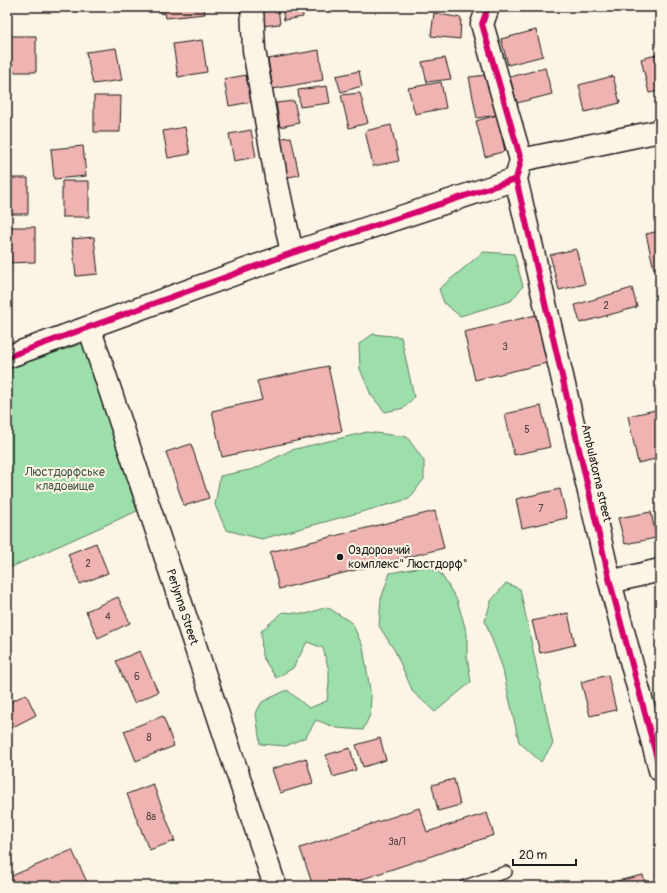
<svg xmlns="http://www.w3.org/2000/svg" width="667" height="893" font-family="Pangolin,sans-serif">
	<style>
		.green { fill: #9ddfaa; stroke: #5c7e63 }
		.building { fill: #efb3b1; stroke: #1c1c1c }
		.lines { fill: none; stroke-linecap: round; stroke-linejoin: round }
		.lane-casing { stroke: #1c1c1c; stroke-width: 14 }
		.street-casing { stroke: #1c1c1c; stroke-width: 25 }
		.lane { stroke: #fcf5e5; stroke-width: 11 }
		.street { stroke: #fcf5e5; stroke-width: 22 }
		.cycleway-casing { stroke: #fcf5e5; stroke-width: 8 }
		.cycleway { stroke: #d6006c; stroke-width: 6 }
		.poi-dot { fill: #1c1c1c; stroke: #fcf5e5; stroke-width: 1.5 }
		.labels { text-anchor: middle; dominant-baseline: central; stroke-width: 4; stroke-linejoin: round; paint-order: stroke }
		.number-label { font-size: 10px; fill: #514241 }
		.park-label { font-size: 12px; fill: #435647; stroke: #fcf5e5 }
		.street-label { font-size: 12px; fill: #1c1c1c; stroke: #fcf5e5 }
		.poi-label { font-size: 12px; fill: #1c1c1c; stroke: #fcf5e5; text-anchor: start }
	</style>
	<rect width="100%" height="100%" fill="#fcf5e5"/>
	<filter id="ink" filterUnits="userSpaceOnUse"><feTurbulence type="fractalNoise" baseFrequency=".025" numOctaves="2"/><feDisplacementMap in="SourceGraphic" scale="8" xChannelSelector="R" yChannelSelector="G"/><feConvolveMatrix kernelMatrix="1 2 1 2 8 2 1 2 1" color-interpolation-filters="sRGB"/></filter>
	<g filter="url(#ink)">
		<path class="green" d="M483 252 514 254 523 286 511 301 460 316 444 303 439 289Z
			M373 334 401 337 414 397 404 408 385 412 371 395 360 369 359 344Z
			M84 343 137 511 7 569V369Z
			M367 432 407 437 424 461V479L409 499 262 539 226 530 215 505 220 476 254 469 291 450Z
			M427 566 441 574 457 600 467 634V656L471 682 435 712 413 692 395 651 379 626 381 599 390 573Z
			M506 583 520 589 553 744 541 762 519 742 502 666 485 621 491 601Z
			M327 607 352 623 363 647 371 696 370 715 363 730 337 728 316 720 306 737 286 746 260 744 256 713 262 702 287 690 309 708 327 701 329 684V671L323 648 307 642 293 668 276 678 262 656 261 631 283 612 306 614Z"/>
		<path class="building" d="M54 7H74L55 11Z
			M120 7H146V9L121 11Z
			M160 7H204L205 14 166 18 165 13 161 14Z
			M259 7H278L280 24 261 26Z
			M282 7H302L303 17 284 20Z
			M434 13 461 18 460 39 431 36Z
			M536 30 543 56 508 65 501 39Z
			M9 36H36V72H9Z
			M202 40 207 72 178 77 173 44Z
			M116 48 122 80 93 84 86 52Z
			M319 50 323 80 273 89 268 59Z
			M660 54V91L649 93 641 59Z
			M445 58 451 79 427 82 422 62Z
			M545 68 552 94 517 103 510 77Z
			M359 71 362 86 341 92 336 76Z
			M246 75 251 102 229 106 224 79Z
			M487 75 497 115 477 118 469 77Z
			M613 76 620 103 585 112 579 85Z
			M441 82 446 108 415 114 408 88Z
			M327 86 330 103 300 107 298 90Z
			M360 93 368 123 349 128 341 95Z
			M94 96H121L120 132H94Z
			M294 101 299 123 280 127 276 103Z
			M497 115 505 151 485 157 476 121Z
			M391 125 399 161 373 166 365 131Z
			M185 127 190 154 168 158 163 131Z
			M251 130 256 157 234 161 229 134Z
			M291 137 299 175 284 178 275 139Z
			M83 146 86 176 54 179 51 149Z
			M7 178H28V214H7Z
			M62 181H89V217H62Z
			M8 227H35V262L8 263Z
			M660 231V268L654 269 646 234Z
			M94 237 98 274 76 276 72 239Z
			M576 249 585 284 559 290 550 255Z
			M632 288 637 307 580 323 575 305Z
			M536 315 547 363 475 380 464 332Z
			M328 366 342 431 222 457 212 411 262 400 257 381Z
			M541 406 550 447 514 455 505 414Z
			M660 409V458L638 463 628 416Z
			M191 444 209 498 184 506 166 452Z
			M560 489 567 518 522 528 516 499Z
			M435 511 444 548 279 589 270 552Z
			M651 512 656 538 625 544 618 518Z
			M96 543 108 573 80 584 68 554Z
			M118 597 130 623 98 638 86 611Z
			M568 613 575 645 540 653 532 621Z
			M140 651 158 692 134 703 116 661Z
			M608 675 616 710 590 716 581 682Z
			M26 694 36 715 7 730V704Z
			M163 716 174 746 136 761 124 731Z
			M380 738 386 760 363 767 356 745Z
			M350 748 356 770 333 777 326 755Z
			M306 758 313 783 280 793 272 769Z
			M454 779 460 805 438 811 432 785Z
			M153 784 175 841 149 850 127 794Z
			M419 808 427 832 487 813 494 835 342 886H313L300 848Z
			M72 850 88 884 83 886H7V878Z
			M643 875 646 886H619L617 881Z"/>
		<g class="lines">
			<g class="lane-casing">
				<path id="lane" d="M465 886 506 872"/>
			</g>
			<g class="street-casing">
				<path id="street" d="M252 7 254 50 277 183 292 253
					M521 160 660 131
					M516 179 610 582 660 770
					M89 327 275 886
					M7 357 292 253 516 179 521 160 482 24 488 7
					M610 582 660 570"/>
			</g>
			<use href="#lane" class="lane"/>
			<use href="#street" class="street"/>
			<g class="cycleway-casing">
				<path id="cycleway" d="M516 179 610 582 660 770
					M7 357 292 253 516 179 521 160 482 24 488 7"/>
			</g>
			<use href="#cycleway" class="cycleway"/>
		</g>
	</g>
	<circle class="poi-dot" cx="340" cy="557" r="4"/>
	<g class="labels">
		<g class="number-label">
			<text x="606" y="306">2</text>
			<text x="505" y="347">3</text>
			<text x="527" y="430">5</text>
			<text x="541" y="509">7</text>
			<text x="88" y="564">2</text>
			<text x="108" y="617">4</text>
			<text x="137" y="677">6</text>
			<text x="149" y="738">8</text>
			<text x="151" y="817">8а</text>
			<text x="397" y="842">3а/1</text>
		</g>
		<g class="park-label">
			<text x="65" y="472">Люстдорфське<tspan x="65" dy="14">кладовище</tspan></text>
		</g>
		<g class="street-label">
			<text transform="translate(596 473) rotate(77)">Ambulatorna street</text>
			<text transform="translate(182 607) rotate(72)">Perlynna Street</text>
		</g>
		<g class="poi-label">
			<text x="348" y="550">Оздоровчий<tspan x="348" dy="14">комплекс" Люстдорф"</tspan></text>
		</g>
	</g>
	<rect width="667" height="893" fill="none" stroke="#fcf5e5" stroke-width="24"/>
	<rect x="12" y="12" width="643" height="869" fill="none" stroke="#1c1c1c" stroke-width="1.5" filter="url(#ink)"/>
	<path d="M513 859v6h63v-6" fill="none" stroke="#1c1c1c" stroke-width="2"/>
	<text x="519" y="859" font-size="12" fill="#1c1c1c" stroke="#fcf5e5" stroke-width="3" paint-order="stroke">20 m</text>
</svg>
